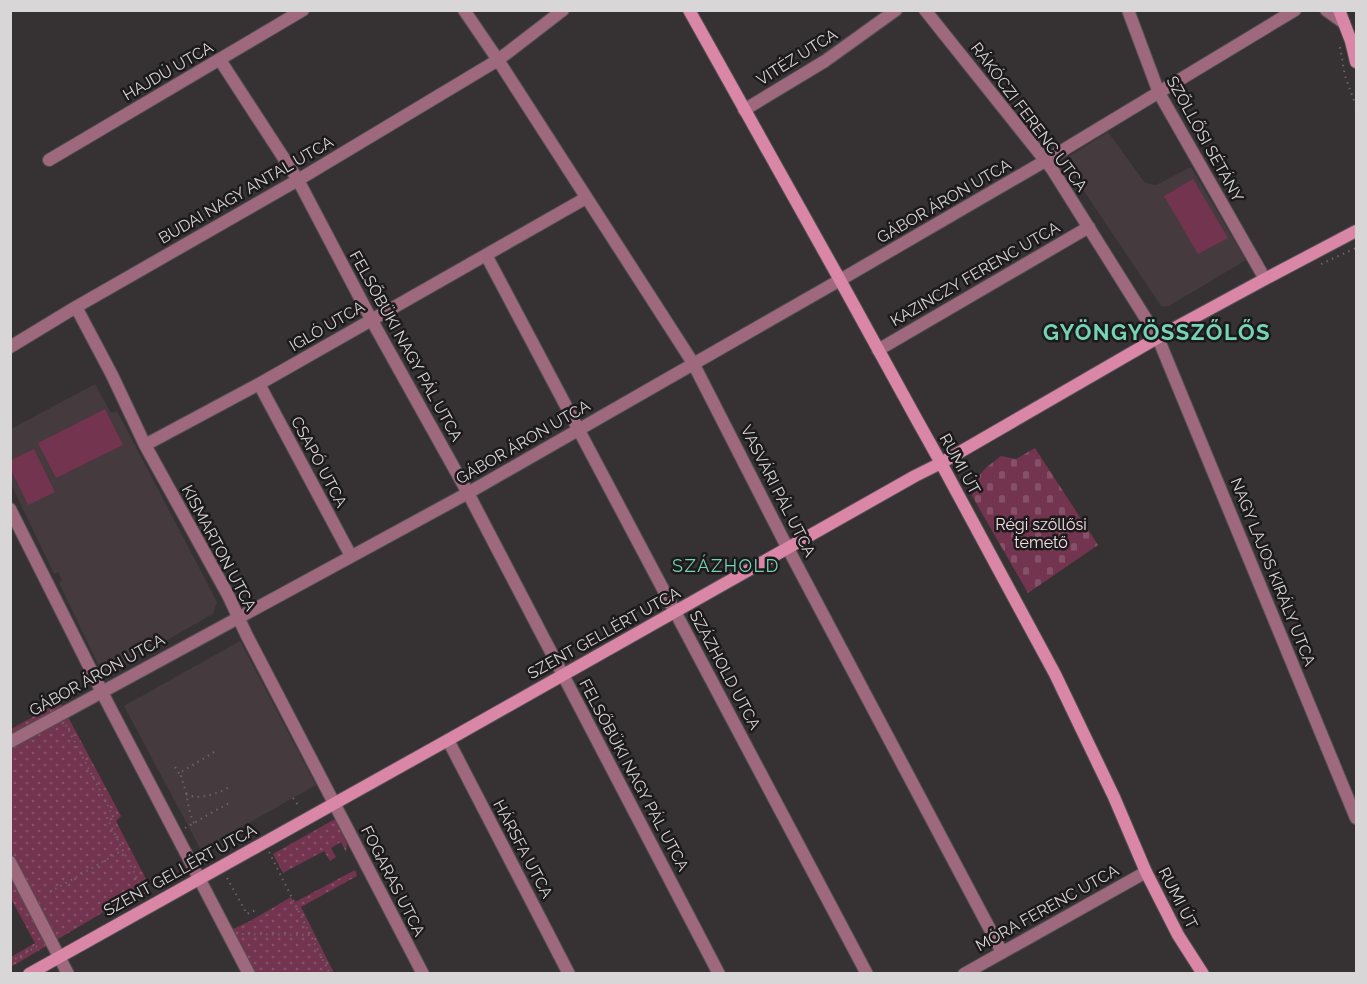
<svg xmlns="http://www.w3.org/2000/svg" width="1367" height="984" font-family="Raleway,sans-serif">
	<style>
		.built { fill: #453a3d }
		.grass { fill: url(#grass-dots) }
		.cemetery { fill: url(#cemetery-stones) }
		.garden { fill: #73344f }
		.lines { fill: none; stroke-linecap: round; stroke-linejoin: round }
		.street-casing { stroke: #535051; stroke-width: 14 }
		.secondary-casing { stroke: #535051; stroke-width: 14 }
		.path { stroke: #696566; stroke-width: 2; stroke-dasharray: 1.5 4.5; stroke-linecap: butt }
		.street { stroke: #9e697d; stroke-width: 12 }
		.secondary { stroke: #da86a7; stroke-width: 12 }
		.labels { text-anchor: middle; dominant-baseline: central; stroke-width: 5; stroke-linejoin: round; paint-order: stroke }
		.street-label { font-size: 16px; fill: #d9d6d7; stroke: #1c1a1b }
		.park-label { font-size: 16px; fill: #f4dee5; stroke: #1c1a1b }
		.neighbourhood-label { font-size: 18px; letter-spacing: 1.5px; fill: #75d3b6; stroke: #1c1a1b }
		.district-label { font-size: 22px; font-weight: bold; letter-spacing: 1.5px; fill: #75d3b6; stroke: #1c1a1b }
	</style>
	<defs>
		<pattern id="grass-dots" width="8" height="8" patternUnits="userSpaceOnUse" patternTransform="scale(1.5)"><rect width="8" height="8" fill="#73344f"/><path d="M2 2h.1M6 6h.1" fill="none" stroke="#865168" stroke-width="1.8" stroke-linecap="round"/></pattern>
		<pattern id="cemetery-stones" width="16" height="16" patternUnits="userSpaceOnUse" patternTransform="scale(1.5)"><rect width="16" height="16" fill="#73344f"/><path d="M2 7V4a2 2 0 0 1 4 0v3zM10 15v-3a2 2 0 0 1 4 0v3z" fill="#865168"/></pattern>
	</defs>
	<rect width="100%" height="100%" fill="#363233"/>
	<path class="built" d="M1108 132 1145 183 1156 185 1191 167 1246 260 1169 306H1161L1063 160Z
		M95 384 111 413 117 411 217 602 213 614 110 672 100 668 59 583 62 580 58 572 54 574 11 484V429Z
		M240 641 316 785 201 850 124 706Z"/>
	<path class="grass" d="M60 702 121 816 116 821 149 885 11 967V957L35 943 11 899V729Z
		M335 819 347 844 346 852 341 842 331 848 336 857 330 861 324 851 283 873 273 854Z
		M355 870 357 876 301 907 334 973H254L231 930 250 921 291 897 294 902 297 901Z"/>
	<path class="cemetery" d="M1035 448 1098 545 1028 593 972 496C978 472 982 471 1001 456L1016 459Z"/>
	<path class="garden" d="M1193 179 1228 238 1198 254 1164 196Z
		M105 409 123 445 56 478 38 443Z
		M34 449 55 492 28 505 11 470V460Z"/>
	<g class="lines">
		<g class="street-casing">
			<path id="street" d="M464 10 498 60 693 363 784 541 1002 952
				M925 10 1052 169 1158 338 1356 818
				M1128 10 1159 93 1265 279
				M1326 10 1344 23
				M220 60 298 180 371 319 468 493 719 974
				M744 110 825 61 896 10
				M49 160 303 10
				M486 255 867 974
				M76 307 112 375 145 445 228 595 246 634 423 974
				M10 347 76 307 298 180 498 60 563 10
				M878 350 1089 227
				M259 384 351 556
				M145 445 259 384 586 198
				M10 509 107 702 249 974
				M448 740 569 974
				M10 742 468 493 840 280 1045 161 1295 10
				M10 862 68 974
				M964 974 1146 872"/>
		</g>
		<g class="secondary-casing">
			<path id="secondary" d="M689 10 840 280 917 420 941 463 1055 674 1114 797 1146 872 1178 935 1203 974
				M1339 10 1351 41 1356 62
				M29 974 448 740 915 476 941 463 1171 330 1265 279 1356 231"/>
		</g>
		<path class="path" d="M1356 10V11
			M1340 47 1345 76 1356 106
			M1321 264 1356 248
			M66 725 113 816 107 818 145 895
			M175 767 180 775
			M186 794C200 801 219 793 231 786
			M293 798 300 808
			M194 823C189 813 188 803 186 792 184 785 181 779 181 772L216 751
			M185 828 229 803
			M269 852 330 974
			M227 878 247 914 252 911H256
			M50 892 123 850
			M242 934 311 935
			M10 962 39 945"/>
		<use href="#street" class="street"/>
		<use href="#secondary" class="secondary"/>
	</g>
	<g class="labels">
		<g class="street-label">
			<text transform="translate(797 57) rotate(-32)">VITÉZ UTCA</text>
			<text transform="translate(168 71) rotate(-30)">HAJDÚ UTCA</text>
			<text transform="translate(1029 117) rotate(53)">RÁKÓCZI FERENC UTCA</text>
			<text transform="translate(1205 139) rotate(61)">SZŐLLŐSI SÉTÁNY</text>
			<text transform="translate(246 190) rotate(-30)">BUDAI NAGY ANTAL UTCA</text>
			<text transform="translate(944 201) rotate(-30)">GÁBOR ÁRON UTCA</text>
			<text transform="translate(975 274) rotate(-30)">KAZINCZY FERENC UTCA</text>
			<text transform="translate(327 326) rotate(-30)">IGLÓ UTCA</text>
			<text transform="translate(406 346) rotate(61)">FELSŐBÜKI NAGY PÁL UTCA</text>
			<text transform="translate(523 442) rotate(-30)">GÁBOR ÁRON UTCA</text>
			<text transform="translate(319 462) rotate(62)">CSAPÓ UTCA</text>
			<text transform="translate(960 464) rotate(61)">RUMI ÚT</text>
			<text transform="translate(778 491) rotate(63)">VASVÁRI PÁL UTCA</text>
			<text transform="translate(219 548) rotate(62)">KISMARTON UTCA</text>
			<text transform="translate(1273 572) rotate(68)">NAGY LAJOS KIRÁLY UTCA</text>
			<text transform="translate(604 633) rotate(-29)">SZENT GELLÉRT UTCA</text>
			<text transform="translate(725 670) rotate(62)">SZÁZHOLD UTCA</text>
			<text transform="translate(97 675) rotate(-29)">GÁBOR ÁRON UTCA</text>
			<text transform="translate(634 775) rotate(62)">FELSŐBÜKI NAGY PÁL UTCA</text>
			<text transform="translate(523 849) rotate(62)">HÁRSFA UTCA</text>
			<text transform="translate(180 870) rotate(-29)">SZENT GELLÉRT UTCA</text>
			<text transform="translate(393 881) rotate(63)">FOGARAS UTCA</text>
			<text transform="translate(1178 898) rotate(63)">RUMI ÚT</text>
			<text transform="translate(1047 908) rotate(-29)">MÓRA FERENC UTCA</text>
		</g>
		<g class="park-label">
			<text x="1041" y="524">Régi szőllősi<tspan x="1041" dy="18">temető</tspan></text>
		</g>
		<g class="neighbourhood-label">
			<text x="726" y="565">SZÁZHOLD</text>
		</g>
		<g class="district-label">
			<text x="1157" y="332">GYÖNGYÖSSZŐLŐS</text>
		</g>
	</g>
	<rect width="1367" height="984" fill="none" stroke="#d9d6d7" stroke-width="24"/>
</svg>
